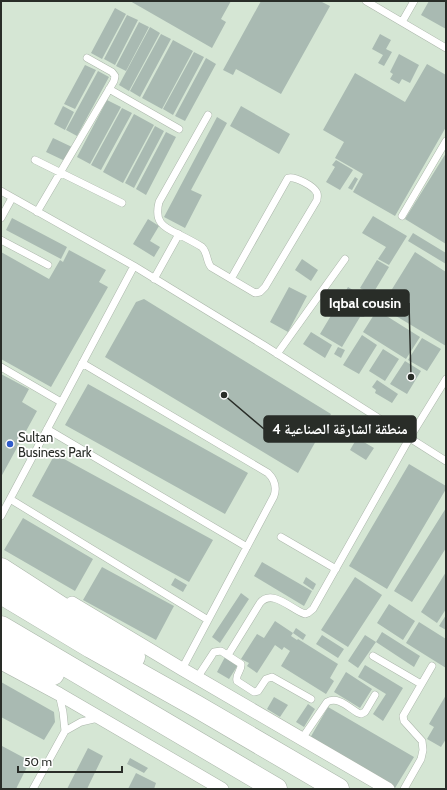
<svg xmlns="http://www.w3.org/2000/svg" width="447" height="790" font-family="Cabin,'Noto Naskh Arabic',sans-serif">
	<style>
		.built { fill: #d5e6d4 }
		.building { fill: #a9bab2 }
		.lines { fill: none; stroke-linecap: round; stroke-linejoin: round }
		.lane-casing { stroke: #acb7ab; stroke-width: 8 }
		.street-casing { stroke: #acb7ab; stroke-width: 14 }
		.highway-casing { stroke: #acb7ab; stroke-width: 23 }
		.lane { stroke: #fff; stroke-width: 7 }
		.street { stroke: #fff; stroke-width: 13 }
		.highway { stroke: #fff; stroke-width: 22 }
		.poi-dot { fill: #2f5bca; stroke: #fff; stroke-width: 1.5 }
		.labels { text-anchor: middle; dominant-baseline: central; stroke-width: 3.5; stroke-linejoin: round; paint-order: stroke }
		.poi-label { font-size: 13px; fill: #292d28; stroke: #fff; text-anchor: start }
		.leader { fill: none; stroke: #292d28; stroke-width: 1.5 }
		.callout-dot { fill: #292d28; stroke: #fff; stroke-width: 1.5 }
		.callout { fill: #292d28; stroke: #292d28; stroke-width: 1.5 }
		.callout-label { font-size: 14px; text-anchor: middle; font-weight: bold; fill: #fff }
	</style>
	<rect width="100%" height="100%" fill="#e4f0e3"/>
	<path class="built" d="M1 1H446V789H1Z"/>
	<path class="building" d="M130 1H231L221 19 226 22 212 48Z
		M261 1H320L330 6 281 94 236 69 233 75 223 70Z
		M429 1H446V29L421 15Z
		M115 8 126 14 102 59 91 53Z
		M127 15 138 20 115 65 104 59Z
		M139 22 149 27 126 71 116 66Z
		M150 27 160 33 129 91 119 85Z
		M161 34 171 39 140 97 130 91Z
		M380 34 391 40 386 49 392 52 384 66 378 63 383 55 372 49Z
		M173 40 193 51 162 109 142 98Z
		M194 52 204 57 173 115 163 109Z
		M399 54 419 65 410 83 402 79 399 84 390 79 393 74 390 72Z
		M206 58 216 64 185 121 175 116Z
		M427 64 446 75V127L395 216 353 192 363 174 335 158 344 142 323 130 355 73 405 102Z
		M85 65 96 70 75 109 64 104Z
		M98 71 109 77 77 136 66 130Z
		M107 100 121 107 90 164 77 157Z
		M63 106 74 112 65 130 54 124Z
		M241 106 290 134 279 154 230 126Z
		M122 108 132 113 101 170 91 165Z
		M134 114 154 125 123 183 103 172Z
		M217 117 227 123 191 190 202 195 185 228 164 217Z
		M155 126 164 131 134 188 125 183Z
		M166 132 176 137 146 195 136 189Z
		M53 138 72 147 65 161 46 152Z
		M446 153V244L405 219Z
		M336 160 353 170 340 190 326 182 335 167 332 165Z
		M355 177 358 179 352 190 348 188Z
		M373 216 407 236 389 265 378 259 386 247 362 233Z
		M12 218 67 247 61 259 6 230Z
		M148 219 159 226 150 241 160 247 154 257 133 244Z
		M413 233 446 253V264L408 241Z
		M69 250 106 270 99 282 108 287 51 387 1 359V252L49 279 60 260 63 262Z
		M415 252 446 272V346L381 307Z
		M302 259 318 270 311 281 295 270Z
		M377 260 389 267 372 295 360 288Z
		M289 287 307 296 288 332 270 322Z
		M348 287 372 302 364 317H360L342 347 320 334Z
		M144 299 331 414 298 473 105 357 136 302Z
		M377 310 420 337 406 359 363 332Z
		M311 332 332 345 325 358 303 344Z
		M362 335 377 345 359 374 343 365Z
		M422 338 441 349 427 371 408 360Z
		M338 347 345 350 341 358 334 354Z
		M383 349 399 359 385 381 369 371Z
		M405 361 421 371 407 394 390 384Z
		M1 374 29 389 22 402 37 411 1 477Z
		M377 380 398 394 392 403 375 393 376 390 372 387Z
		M88 384 248 473 225 514 65 425Z
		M357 438 374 448 366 460 350 450Z
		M55 454 213 540 189 582 32 496Z
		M409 464 446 486V489L387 589 349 566Z
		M446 508V548L412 602 394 591Z
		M23 518 93 559 75 591 4 550Z
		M262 562 312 591 304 606 254 576Z
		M102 567 174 606 156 640 83 600Z
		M446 572V609L437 623 421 612Z
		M306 577 316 584 313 590 303 583Z
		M355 577 382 595 348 647 321 630Z
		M175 578 187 585 183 592 171 585Z
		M241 593 249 599 220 643 212 637Z
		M389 604 415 621 403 640 377 623Z
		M446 615V630L439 626Z
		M275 621 293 633 291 636 297 640 298 639 338 664 330 678 334 681 326 694 281 666 290 651 284 647 282 650 275 645 257 673 247 666 249 663 241 659 257 634 264 638Z
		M419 622 446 639V668L406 643Z
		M296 628 306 635 303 640 293 633Z
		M382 632 420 656 414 667 376 642 358 668 348 661 365 635 376 642Z
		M322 635 344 649 338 658 316 644Z
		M225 657 238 665 229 679 217 672Z
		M365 665 403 688 383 721 373 714 386 694 358 677Z
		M346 672 372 689 360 708 334 692Z
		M1 682 54 712 55 722 44 740 1 717Z
		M446 695V739L441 747 427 739 434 727 429 724Z
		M274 697 288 705 280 717 267 709Z
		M308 704 315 709 304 727 296 722Z
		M328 707 414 757 395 788 310 738Z
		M2 746 30 761 16 789H1Z
		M88 748 103 756 87 789H67Z
		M130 758 148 768 144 773 127 764Z
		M136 773 156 783 154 789H128Z"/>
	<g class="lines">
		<g class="lane-casing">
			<path id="lane" d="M366 1 446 48
				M402 22 414 1
				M109 89 179 129
				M208 115 159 202C154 222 163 227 178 234 186 238 194 242 202 247 208 253 206 261 211 267L255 293 260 292 265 287 317 200C317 197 318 196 317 193 314 186 295 176 288 178L231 279
				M35 160 122 203
				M1 191 134 266 265 346 446 461
				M37 212 114 81 115 76 112 72 87 58
				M402 216 446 141
				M1 218 12 198
				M1 240 48 265
				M154 279 179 234
				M277 354 345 259
				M82 363 268 473C275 480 277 487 274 496L182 669
				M1 367 61 402
				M47 429 247 547
				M10 499 208 620
				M1 516 134 266
				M281 537 336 569
				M228 655 260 603C272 588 292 610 305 614L308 613 313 609 409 439 446 379
				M373 656 421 684
				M197 678 214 652 221 651 241 664C242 671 235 674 237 681L254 692 258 691 266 679 272 677 311 699
				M59 694 63 712 65 731
				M301 740 327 702C338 696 348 707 358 713L361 714 365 712 375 695
				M33 789 65 731 81 722 98 718
				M404 789 421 759 423 750 422 741 404 721 403 716 432 666"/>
		</g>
		<g class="street-casing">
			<path id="street" d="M72 603 182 669 388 789
				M1 663 59 694 222 789"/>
		</g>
		<g class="highway-casing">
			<path id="highway" d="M1 569 80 620 134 657
				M1 593 91 647 196 706 338 789
				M1 627 276 789
				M1 647 53 674"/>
		</g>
		<use href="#lane" class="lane"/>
		<use href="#street" class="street"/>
		<use href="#highway" class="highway"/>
	</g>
	<circle class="poi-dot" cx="10" cy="444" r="4"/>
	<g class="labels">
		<g class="poi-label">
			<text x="18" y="437">Sultan<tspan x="18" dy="15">Business Park</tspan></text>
		</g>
	</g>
	<path class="leader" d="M411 377L409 303M224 395L264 429"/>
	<g class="callout-dot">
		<circle cx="411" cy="377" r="4"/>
		<circle cx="224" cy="395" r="4"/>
	</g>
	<g class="callout">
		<rect x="321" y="290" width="88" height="26" rx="4"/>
		<rect x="264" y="416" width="152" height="26" rx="4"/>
	</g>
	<g class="callout-label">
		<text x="365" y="308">Iqbal cousin</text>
		<text x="340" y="434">منطقة الشارقة الصناعية 4</text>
	</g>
	<rect width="447" height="790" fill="none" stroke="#292d28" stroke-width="4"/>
	<path d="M18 766v6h104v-6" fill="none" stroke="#292d28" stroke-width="2"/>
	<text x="24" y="766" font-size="12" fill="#292d28" stroke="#ffffff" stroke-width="3" paint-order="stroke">50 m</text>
</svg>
